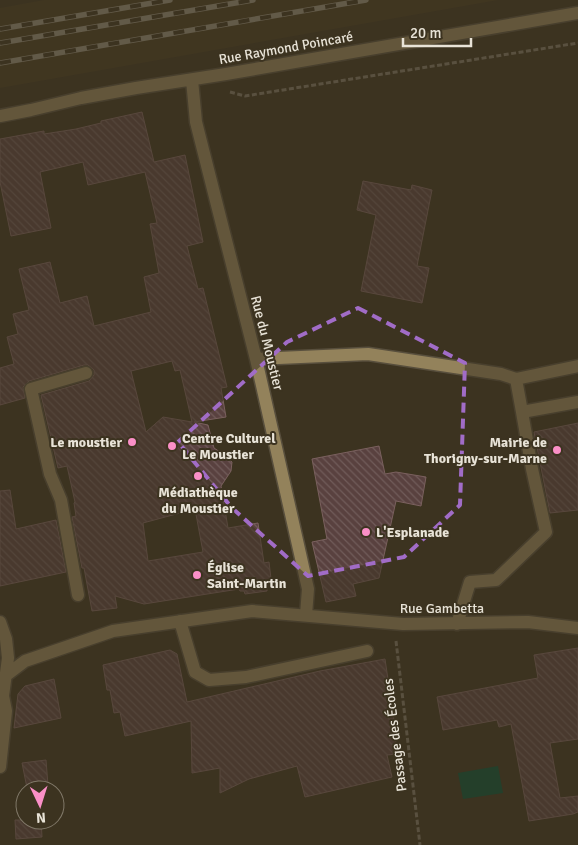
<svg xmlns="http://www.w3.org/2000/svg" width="578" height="845" font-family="Signika,sans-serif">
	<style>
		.built { fill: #463b20 }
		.green { fill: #074f37 }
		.building { fill: url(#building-back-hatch); stroke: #7a605e; fill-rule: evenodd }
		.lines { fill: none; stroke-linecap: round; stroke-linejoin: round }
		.minor-casing { stroke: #584f3d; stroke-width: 15 }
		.path { stroke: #7c7464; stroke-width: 3; stroke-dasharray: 5 2.5; stroke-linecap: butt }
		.minor { stroke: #93825b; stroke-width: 12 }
		.rail-casing { stroke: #908979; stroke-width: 5.5 }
		.rail { stroke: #3c3320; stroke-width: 4; stroke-dasharray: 11; stroke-linecap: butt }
		.marked { fill: none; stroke: #a16cc7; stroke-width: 4; stroke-dasharray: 10 6; stroke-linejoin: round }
		.poi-dot { fill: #fa8fc7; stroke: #3c3320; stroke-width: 2 }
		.labels { text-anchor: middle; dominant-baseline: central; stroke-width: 4; stroke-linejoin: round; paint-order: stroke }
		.street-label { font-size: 14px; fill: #e8e3d7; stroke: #3c3320 }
		.poi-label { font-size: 14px; font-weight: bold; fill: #e8e3d7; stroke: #3c3320; text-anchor: start }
	</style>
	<defs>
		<pattern id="building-back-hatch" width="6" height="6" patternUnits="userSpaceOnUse" patternTransform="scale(1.25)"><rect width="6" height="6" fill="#59413f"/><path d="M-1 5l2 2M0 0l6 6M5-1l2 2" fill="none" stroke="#715c5a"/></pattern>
	</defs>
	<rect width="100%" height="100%" fill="#3c3320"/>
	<path class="built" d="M44 0H498L0 88V8Z"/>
	<path class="green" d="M498 766 503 793 463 799 458 773Z"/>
	<path class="building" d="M142 112 154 162 185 155 203 242 187 246 198 289 203 288 227 387 221 388 226 417 194 422 208 425 214 448 223 454 232 462 231 471 221 486 228 528 258 523 264 563 269 562 272 587H267V591L245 594 244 591H240L239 589 144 604 115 596 117 608 92 611 84 568H82L72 517 76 516 74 503 75 502 67 466 58 468 41 395 89 381 94 375V370L88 365H84L29 381 23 387 25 398 0 405V368L14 364 7 337 18 334 13 314 29 310 19 269 50 262 60 303 87 296 94 326 151 312 144 277 159 273 150 224 157 223 145 172 88 185 83 162 40 172 51 228 11 236 0 182V139L44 131V134L76 129 101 123V121ZM172 361 175 371 180 370 192 422 163 417 146 432 131 371ZM195 509 203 552 148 561 143 523Z
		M363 181 411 190 412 185 432 190 417 266 429 268 422 303 361 291 376 215 357 210Z
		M578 423V510L550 513 534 432Z
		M379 446 385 474 396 472 426 477 421 506 396 501 379 578 353 584 356 596 326 602 312 542 327 539 312 459Z
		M10 490 16 529 56 520 66 572 0 586V491Z
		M578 648V739L550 743 560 798 578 796V812L573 814 529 821 511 724 499 727 497 720 443 730 437 697 538 678 534 655Z
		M170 650 177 654 187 702 320 671 385 659 394 720 397 754 387 755 392 777 305 797 297 766 249 779 220 793V768L192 773 191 721 125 736 120 712 114 713 110 690H107L103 665Z
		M54 679 61 718 14 728 18 694 25 686Z
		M46 760 48 785 27 788 22 763Z
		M15 820H41L42 837 16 839Z"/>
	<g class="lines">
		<g class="minor-casing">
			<path id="minor" d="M192 80 196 122 256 359 308 589 306 615
				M0 116 31 110 81 98 136 88 226 74 578 13
				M256 359 368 354 501 374 516 379 578 366
				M516 379 522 412 578 402
				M78 595 61 500 50 474 31 389 86 373
				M180 621 195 672 209 680 246 677 367 651
				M0 622 6 639 8 658 3 696 6 711 0 767
				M457 624 470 582 496 580 546 532 532 469 522 412
				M0 680 25 661 113 631 252 611 403 624 528 622 578 628"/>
		</g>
		<path class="path" d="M230 92 245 96 578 43
			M396 641 420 845"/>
		<use href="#minor" class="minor"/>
		<g class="rail-casing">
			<path id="rail" d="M0 29 170 0
				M0 43 253 0
				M0 63 366 0"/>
		</g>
		<use href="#rail" class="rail"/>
	</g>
	<path d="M0 0H578V845H0ZM358 308 465 363 460 505 404 557 308 576 232 508 178 442 287 342Z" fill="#3c3320" fill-opacity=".55" fill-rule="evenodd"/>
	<path class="marked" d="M358 308 465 363 460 505 404 557 308 576 232 508 178 442 287 342Z"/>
	<g class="poi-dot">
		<circle cx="132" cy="442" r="5"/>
		<circle cx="172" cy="446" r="5"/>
		<circle cx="557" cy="450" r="5"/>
		<circle cx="198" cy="476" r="5"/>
		<circle cx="366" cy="532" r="5"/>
		<circle cx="197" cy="575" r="5"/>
	</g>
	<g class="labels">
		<g class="street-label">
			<text transform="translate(286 48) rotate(-10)">Rue Raymond Poincaré</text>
			<text transform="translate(267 343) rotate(76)">Rue du Moustier</text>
			<text x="442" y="608">Rue Gambetta</text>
			<text transform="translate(395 735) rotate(-97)">Passage des Écoles</text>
		</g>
		<g class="poi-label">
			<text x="182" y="438">Centre Culturel<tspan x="182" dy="16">Le Moustier</tspan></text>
			<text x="122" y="442" text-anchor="end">Le moustier</text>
			<text x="547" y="442" text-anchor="end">Mairie de<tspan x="547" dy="16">Thorigny-sur-Marne</tspan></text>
			<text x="198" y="492" text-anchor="middle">Médiathèque<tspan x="198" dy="16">du Moustier</tspan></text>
			<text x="376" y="532">L'Esplanade</text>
			<text x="207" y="567">Église<tspan x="207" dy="16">Saint-Martin</tspan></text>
		</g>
	</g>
	<g transform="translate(40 805) rotate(176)"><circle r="24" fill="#3c3320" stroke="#817969"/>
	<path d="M0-4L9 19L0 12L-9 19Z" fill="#fa8fc7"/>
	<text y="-8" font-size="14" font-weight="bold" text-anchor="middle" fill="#e8e3d7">N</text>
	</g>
	<path d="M403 38v8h68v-8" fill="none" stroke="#e8e3d7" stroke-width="2.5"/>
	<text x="410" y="38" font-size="15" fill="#e8e3d7" stroke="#3c3320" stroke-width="4" paint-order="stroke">20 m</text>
</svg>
